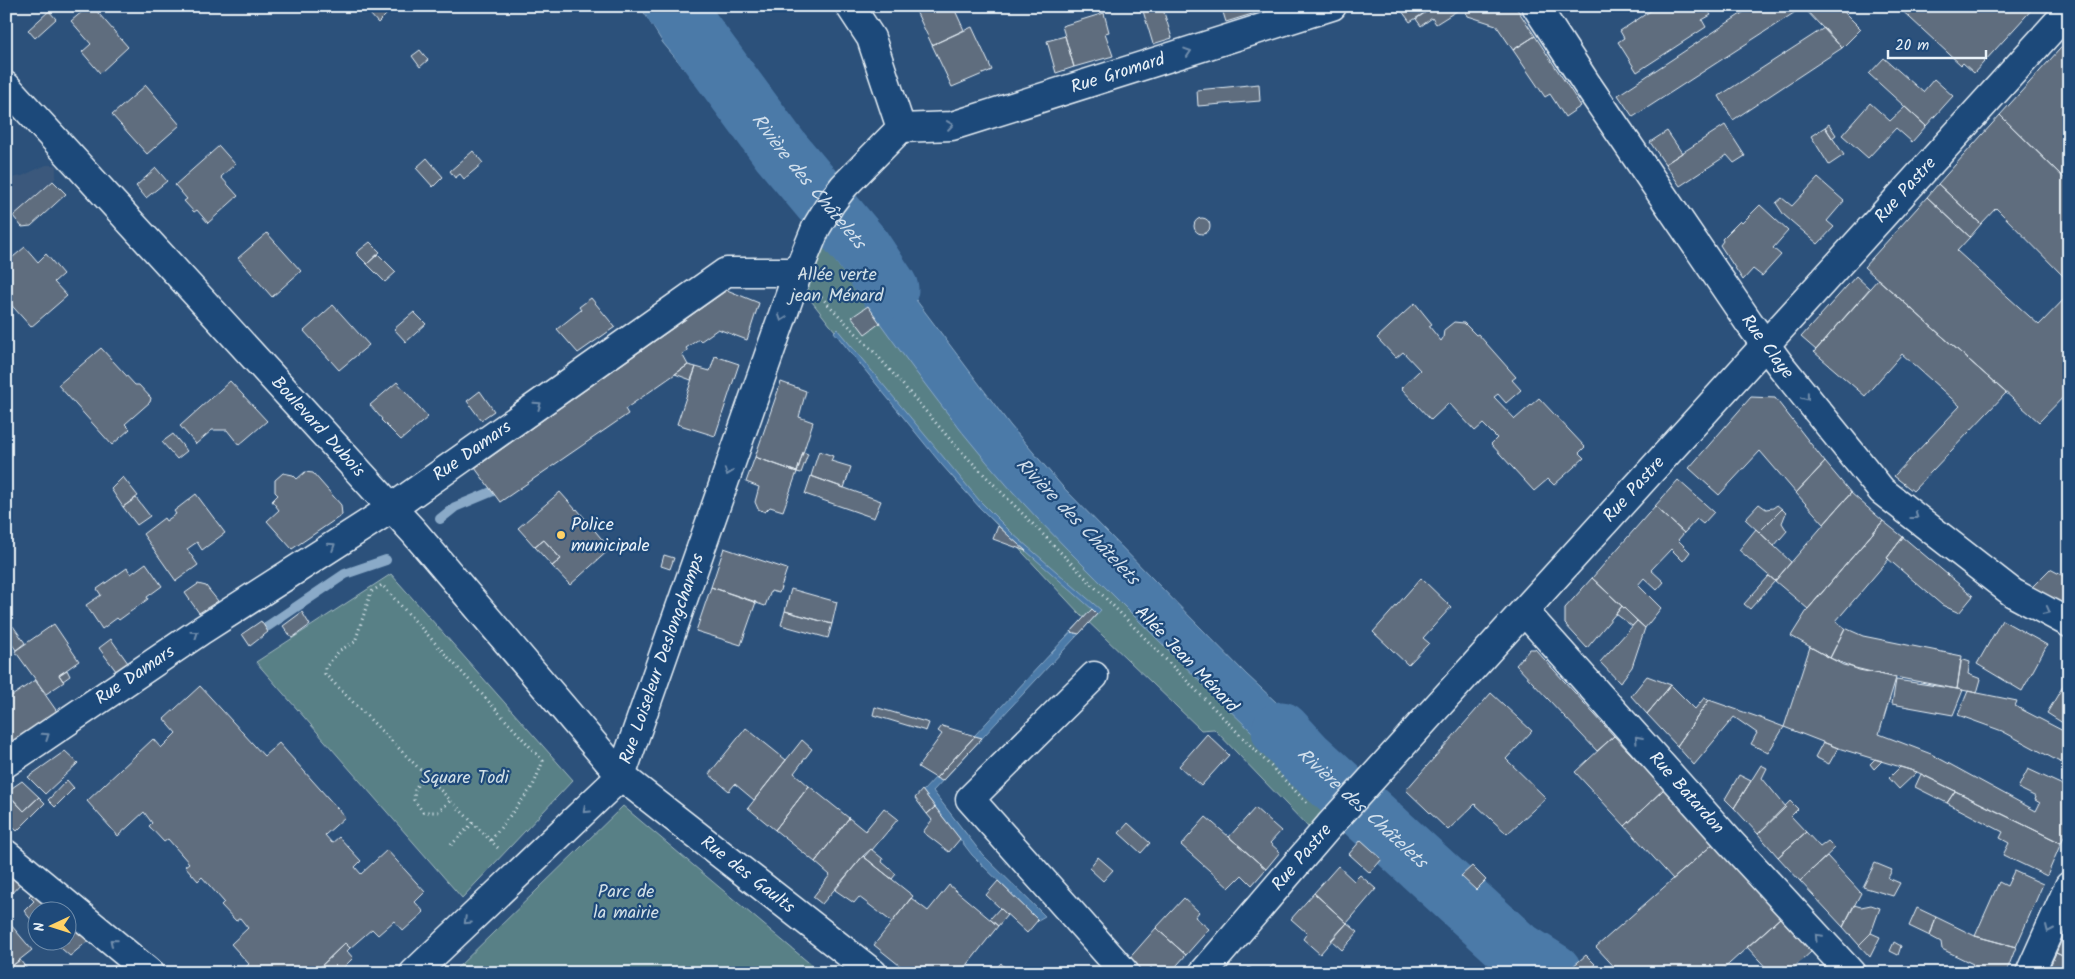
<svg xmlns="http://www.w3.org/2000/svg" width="2075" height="979" font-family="Kalam,sans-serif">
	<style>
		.built { fill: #3b597c }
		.green { fill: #588086; stroke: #a0b8bf }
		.water { fill: #4c7aa8; stroke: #8aaac8 }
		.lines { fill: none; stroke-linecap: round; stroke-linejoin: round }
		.stream { stroke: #8aaac8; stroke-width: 10 }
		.river { stroke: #4c7aa8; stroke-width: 59 }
		.building { fill: #5e6d7e; stroke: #e8f1f8 }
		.minor-casing { stroke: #e8f1f8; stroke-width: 31 }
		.path { stroke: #e8f1f8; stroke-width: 3; stroke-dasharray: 1 4; stroke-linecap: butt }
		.minor { stroke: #1f4a7a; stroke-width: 28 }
		.oneway { stroke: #6f8dac }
		.poi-dot { fill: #ffd166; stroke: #1f4a7a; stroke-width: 2 }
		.labels { text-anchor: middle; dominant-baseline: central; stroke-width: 4.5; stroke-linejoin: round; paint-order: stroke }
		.street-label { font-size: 18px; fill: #e8f1f8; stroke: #1f4a7a }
		.park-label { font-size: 18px; fill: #d2e0e7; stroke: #1f4a7a }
		.poi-label { font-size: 18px; fill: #e8f1f8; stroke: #1f4a7a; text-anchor: start }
		.water-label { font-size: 19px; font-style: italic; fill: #d1dfec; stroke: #1f4a7a }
	</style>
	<rect width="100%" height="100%" fill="#2c517b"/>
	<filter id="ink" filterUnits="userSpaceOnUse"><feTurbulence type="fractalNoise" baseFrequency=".02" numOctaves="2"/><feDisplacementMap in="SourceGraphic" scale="10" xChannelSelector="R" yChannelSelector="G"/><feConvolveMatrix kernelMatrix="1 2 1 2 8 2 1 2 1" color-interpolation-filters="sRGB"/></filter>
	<g filter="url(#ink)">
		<path class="built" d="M46 165H56V177L53 181 6 223V179L22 176Z"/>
		<path class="green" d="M831 222 952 402 971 424 1338 797 1310 829 1214 729 1201 730 1079 613 955 480 925 437 830 325 802 289Z
			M391 574 573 780 462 898 256 662Z
			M623 806 821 973H452Z"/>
		<path class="water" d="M640 6H685L819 171 788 193 663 43Z
			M850 212 1010 425 1062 486 1246 674 1352 773 1325 803C1258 738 1191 673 1125 607 1087 569 1048 531 1012 491 944 415 885 330 826 248Z
			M837 329 979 500 1013 534 1101 610 933 791 982 854 1045 916 1038 920 972 855 923 791 1092 609 1010 537 980 508 942 465 834 332Z
			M1390 807 1476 890 1519 923 1576 973H1513L1365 836Z"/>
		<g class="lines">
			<path class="stream" d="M440 519 455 507 491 492
				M268 626 345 574 386 560"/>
			<g class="river">
				<path id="s1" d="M674 6 780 150 862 248 889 289"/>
				<path id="s2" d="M1281 731 1305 757 1515 949 1553 973"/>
			</g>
		</g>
		<path class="building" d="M89 6H92L128 47 100 73 82 52 91 44 71 21Z
			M363 6H380L387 14 378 23Z
			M922 6H953L964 30 932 45 915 9Z
			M1157 6H1162L1172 38 1153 44 1143 11Z
			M1221 6H1264L1265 10 1226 22Z
			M1418 6H1435L1410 22 1402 11Z
			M1435 6H1515L1535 36 1513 50 1496 25 1468 16 1463 7 1436 24 1432 18 1421 26 1416 19Z
			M1658 6H1667L1669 9 1673 6H1705L1711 15 1702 20 1706 27 1637 72 1618 42 1624 38 1620 31Z
			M1753 6 1803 7 1633 117 1618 95Z
			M1802 6H1838L1861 29 1842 48Z
			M1897 6H2035L1974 73 1963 63 1961 65Z
			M49 11 56 19 35 38 28 30Z
			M1104 13 1109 32 1105 33 1113 56 1074 67 1062 26Z
			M972 27 992 70 952 87 932 45Z
			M1824 28 1842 48 1733 120 1719 96Z
			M1065 36 1074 67 1056 73 1047 41Z
			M1535 36 1581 106 1565 117 1550 94 1545 97 1513 50Z
			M2069 39V183L2000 115Z
			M420 50 428 60 420 67 412 56Z
			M1884 58 1923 92 1934 79 1953 96 1926 126 1869 74Z
			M1259 84 1260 101 1198 106 1197 90Z
			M146 85 180 125 147 154 112 115Z
			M1870 103 1890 121 1905 107 1926 126 1912 142 1896 128 1868 158 1842 135Z
			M2000 115 2069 183V282L1996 208 1981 224 1938 184Z
			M1829 124 1836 135 1832 138 1825 127Z
			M1725 125 1745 156 1734 163 1727 155 1680 186 1665 164Z
			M1825 127 1844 155 1829 165 1811 136Z
			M1667 131 1682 153 1665 164 1650 142Z
			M219 146 235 164 221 177 238 196 208 223 197 210 194 212 184 201 187 199 175 185Z
			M473 151 483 163 464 179 460 174 455 178 450 171Z
			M427 158 443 177 433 187 416 168Z
			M156 168 167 181 146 198 136 186Z
			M1818 178 1844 201 1827 221 1834 227 1818 244 1784 215 1776 203 1782 198 1792 206Z
			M53 181 66 194 31 226 22 227 13 216Z
			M1938 184 1981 224 1970 237 1927 197Z
			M1927 197 1970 237 1957 251 2039 325 2069 294V391L2039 422 1864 267Z
			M1760 205 1788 231 1773 248 1781 255 1762 276 1753 269 1743 280 1720 245 1723 241 1722 239 1740 221 1742 223Z
			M1194 226a8 8 0 1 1 16 0a8 8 0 1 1-16 0Z
			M267 233 301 271 272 297 238 258Z
			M370 242 380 252 367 264 356 253Z
			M25 247 38 262 46 254 63 274 54 282 67 296 31 327 6 299V261L7 262Z
			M378 254 396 272 385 282 367 264Z
			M1856 276 1870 289 1816 350 1801 337Z
			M1878 279 2006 393 1913 491 1894 476 1960 406 1902 354 1865 396 1814 352Z
			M727 290 759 303 747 340 718 329 701 341 699 339 686 348 688 351 682 354 688 365 625 409 628 414 500 502 475 468Z
			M591 298 615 327 578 353 557 329 581 310 579 307Z
			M1415 303 1432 324 1429 326 1441 341 1443 338 1444 330 1454 322 1464 323 1476 335 1478 334 1516 377 1512 380 1521 390 1506 403 1498 394 1494 397 1515 419 1539 398 1585 447 1579 453 1584 458 1554 485 1548 479 1534 491 1491 444 1497 438 1483 424 1475 431 1449 403 1431 420 1401 388 1420 370 1403 352 1396 358 1377 338Z
			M333 305 369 345 339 370 304 331Z
			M868 306 880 323 865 334 852 317Z
			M414 312 426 324 406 342 394 329Z
			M101 348 135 385H139L151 398 150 402 125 424 130 429 112 445 58 385Z
			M715 356 739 364 715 436 677 424 696 367 710 371Z
			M688 365 696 367 691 380 675 374Z
			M230 381 267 421 239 445 227 430H212L196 444 180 426Z
			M397 382 428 417 401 440 381 420 382 419 370 405Z
			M781 382 806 391 799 417 813 422 797 472 755 457Z
			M480 391 494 411 481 420 467 401Z
			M1751 397 1775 398 1825 462 1796 493 1760 451 1719 495 1689 468Z
			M173 434 187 451 177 459 162 442Z
			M819 451 833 456 831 461 851 467 844 488 811 476Z
			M803 452 808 454 801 473 797 472Z
			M755 457 797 472 783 511 770 507 765 512 758 509 755 502 759 487 746 482Z
			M1825 462 1851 493 1824 524 1796 493Z
			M305 472 313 473 341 505 342 515 292 549 267 521 279 510 272 501 278 495 275 492V480L283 473 293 475 297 479Z
			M811 476 881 501 874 518 805 494Z
			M123 477 138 496 123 507 111 489Z
			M1678 480 1714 512 1703 524 1697 519 1684 533 1655 506Z
			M560 492 576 510 577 509 610 549 570 585 552 566 561 559 544 540 535 547 518 528Z
			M1851 493 1883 521 1808 609 1775 581Z
			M196 494 225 533 202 550 197 542 187 549 198 565 176 581 143 534 164 518 166 521 176 514 174 511Z
			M136 498 150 516 137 525 123 507Z
			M1759 504 1766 509 1773 508 1777 505 1782 509 1759 532 1745 519Z
			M1655 506 1684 533 1678 540 1690 552 1683 561 1671 549 1651 570 1664 582 1657 590 1644 578 1638 585 1661 608 1645 628 1592 578Z
			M1782 509 1786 513 1782 523 1787 531 1774 546 1759 532Z
			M1883 521 1903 537 1887 558 1889 559 1836 621 1845 628 1830 658 1791 636 1808 609Z
			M998 526 1010 537 1026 551 993 539Z
			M1756 529 1791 562 1775 581 1739 550Z
			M1903 537 1973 596 1959 613 1942 605 1887 558Z
			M544 540 561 559 552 566 535 547Z
			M724 548 787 569 779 593 771 591 765 606 711 587Z
			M664 555 674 558 670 569 661 566Z
			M146 563 162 586 147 597 148 599 119 620 117 618 102 629 86 605 101 595 97 589 127 568 131 574Z
			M2050 569 2069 579V607L2032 587Z
			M1769 576 1775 581 1750 609 1744 604Z
			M1421 578 1451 607 1423 638 1429 643 1408 665 1373 632Z
			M1592 578 1622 606 1587 648 1565 624V608Z
			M198 584 206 586 218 601 199 613 185 593Z
			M711 587 756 602 741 645 696 631Z
			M791 589 837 602 832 624 785 611Z
			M1622 606 1637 621 1632 626 1616 614Z
			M1092 609 1097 614 1079 634 1071 632Z
			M785 611 832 624 828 638 781 625Z
			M302 612 310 625 292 638 283 626Z
			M2002 620 2047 645 2022 691 1977 664Z
			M261 621 268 632 250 646 242 634Z
			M1637 621 1645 628 1632 667 1620 683 1600 662Z
			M54 624 79 661 59 675 64 682 46 694 15 651Z
			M13 626 25 643 16 650 6 636V631Z
			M1845 628 1863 636 1962 656 1957 689 1859 670 1830 658Z
			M111 639 128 663 116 671 99 648Z
			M1810 647 1843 665 1896 678 1879 734 1931 754 2036 811 2040 803 2035 800 2036 797 2018 788 2028 769 2069 788V827L2061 843 1917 772 1838 748 1784 727Z
			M1530 649H1535L1614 736 1597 751 1516 665Z
			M1961 659 1970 662 1968 674 1981 679 1977 693 1957 689Z
			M67 670 70 676 63 681 59 675Z
			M1647 676 1671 685 1647 714 1631 696Z
			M2069 676V727L2047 713Z
			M35 680 58 713 6 748V700Z
			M1896 680 1957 689 1963 690 1953 715 1892 704Z
			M1671 685 1695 709 1704 698 1709 700 1677 746 1647 714Z
			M200 686 264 756 279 743 345 817 325 835 332 843 339 837 361 861 355 867 361 874 387 850 425 892 415 902 424 912 403 931 394 921 378 935 372 929 350 948 345 943 314 973H242L241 972 249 964 231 944 248 928 240 918 236 921 221 905 224 902 202 877 198 881 185 866 189 863 168 839 164 842 149 826 152 823 144 812 118 836 87 801 153 739 161 748 176 733 164 719Z
			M1968 691 2017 701 2015 706 2069 734V767L2002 731 1958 715Z
			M1491 693 1532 731 1506 759 1546 798 1507 834 1475 804 1448 830 1406 790Z
			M1709 700 1755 716 1784 727 1768 753 1751 744 1757 733 1734 717 1694 765 1677 746Z
			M875 707 929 723 926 731 873 715Z
			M942 726 975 736 936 778 918 767 942 734 938 731Z
			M746 728 786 760 754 800 735 784 729 791 709 774Z
			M1207 734 1229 755 1201 786 1179 766Z
			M975 736 982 738 942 781 936 778Z
			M1614 736 1664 789 1625 826 1575 772Z
			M802 740 812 749 794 773 809 786 775 830 748 808Z
			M1823 742 1838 748 1829 764 1815 757Z
			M65 751 78 763 45 794 28 777Z
			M1875 759 1882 761 1874 769 1870 764Z
			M1761 765 1767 768 1762 778 1786 807 1758 834 1734 808Z
			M1900 767 1917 772 1899 789 1889 778Z
			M1921 774 1955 791 1947 803 1915 787Z
			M1739 775 1751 781 1734 808 1725 799Z
			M67 780 74 788 55 807 48 800Z
			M22 781 39 797 24 811 6 792Z
			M809 786 849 818 815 862 775 830Z
			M1664 789 1713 844 1673 879 1625 826Z
			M922 790 935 807 927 814 915 798Z
			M1955 791 2061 843 2047 876 2003 855 2009 843 2000 838 2003 832 1947 803Z
			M6 792 24 811 39 797 45 803 17 831 6 821Z
			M1790 801 1798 809 1791 816 1806 832 1778 857 1758 834Z
			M935 807 960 839 949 852 923 832 932 820 927 814Z
			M884 808 898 819 872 850 871 849 863 856 822 904 813 897 830 875 815 862 849 818 865 831Z
			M1255 808 1281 831 1270 843 1280 852 1266 869 1229 837Z
			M1206 817 1266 869 1252 885 1242 875 1229 888 1181 845Z
			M1128 823 1150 843 1141 853 1119 833Z
			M1806 832 1820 847 1828 841 1835 848 1800 881 1778 857Z
			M1361 840 1382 859 1370 873 1349 854Z
			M1713 844 1781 917 1719 973H1620L1596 947Z
			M871 849 883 859 882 862 896 874 892 879 864 857Z
			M863 856 913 896 892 922 859 897 854 903 835 890Z
			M1827 856 1861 893 1843 927 1800 881Z
			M1098 857 1113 870 1103 881 1089 868Z
			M1875 863 1892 870 1888 878 1900 883 1893 896 1863 887Z
			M1338 866 1354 881 1360 875 1376 889 1347 923 1314 893Z
			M1472 866 1486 880 1476 890 1461 876Z
			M6 869 22 882 9 896 6 894Z
			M2014 871 2043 884 2016 947 1975 936 1999 882 2007 886Z
			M998 881 1038 920 1027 933 986 895Z
			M949 885 998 926 961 973H909L874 945 911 898 928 911Z
			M34 891 58 912H38V928L24 911 34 901 29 896Z
			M1314 893 1347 923 1320 954 1303 939 1307 933 1291 919Z
			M1184 898 1199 912 1195 917 1209 929 1186 955 1156 928Z
			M1854 905 1861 907 1871 905 1880 908 1871 933 1859 945 1843 927Z
			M1000 908 1007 915 998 926 990 919Z
			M1917 908 1936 917 1930 936 1909 926Z
			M1781 917 1812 951 1788 973H1771L1747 947Z
			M1936 917 1975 936 2016 947 2006 973H1969L1973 964 1942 949 1941 942 1930 936Z
			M6 919 32 950 8 969 6 967Z
			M68 921 90 939 70 956 54 942H68Z
			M1347 923 1358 932 1342 950 1331 940Z
			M1156 928 1186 955 1170 973H1157L1151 967 1146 973H1138L1126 962Z
			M2067 928 2069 929V959L2056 953Z
			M1871 933 1880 937 1870 957 1859 945Z
			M1894 942 1901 946 1898 955 1890 951Z
			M345 943 350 948 347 951 353 958 338 973H314Z
			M2056 953 2069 959V973H2047Z
			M1586 955 1595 964 1586 973H1576L1571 968Z
			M20 960 30 973H6V971Z
			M1001 963 1008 973H992Z
			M1273 965 1282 973H1265Z
			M1249 967 1256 973H1243Z"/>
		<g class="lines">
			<g class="minor-casing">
				<g id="minor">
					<path d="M850 6 871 38 901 128"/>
					<path id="s3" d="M1536 6 1586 83 1750 324 1781 366 1882 491 2013 593 2069 623"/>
					<path id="s4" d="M6 86 414 532 621 776 873 973"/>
					<path id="s5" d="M901 128 952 126 1332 6"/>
					<path id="s6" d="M1524 611 1731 843 1851 973"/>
					<path d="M1094 676 970 799 1125 973"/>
					<path id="s7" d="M6 763 202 630 392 508 726 272H798"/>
					<path d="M6 854 150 973"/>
					<path id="s8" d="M414 973 621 776 798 272 816 228 831 203 844 186 901 128"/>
					<path id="s9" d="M1203 973 1329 826 2069 10"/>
					<path d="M2030 973 2069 886"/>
				</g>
			</g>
			<path class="path" d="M821 297 876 354 955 445 1308 804
				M427 774 415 788 414 800 423 812H438L451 800
				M491 840 533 786 543 761 382 585 371 592 355 642 340 650 325 668V674L499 849
				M451 845 474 822"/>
			<use href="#minor" class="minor"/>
		</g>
		<defs><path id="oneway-chevron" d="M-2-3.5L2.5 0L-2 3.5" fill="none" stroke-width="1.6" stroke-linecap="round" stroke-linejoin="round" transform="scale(1.25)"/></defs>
		<g class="oneway">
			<use href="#oneway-chevron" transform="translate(1188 52) rotate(-18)"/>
			<use href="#oneway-chevron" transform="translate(950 125) rotate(-8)"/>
			<use href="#oneway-chevron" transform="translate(782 318) rotate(109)"/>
			<use href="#oneway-chevron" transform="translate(1806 397) rotate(51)"/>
			<use href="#oneway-chevron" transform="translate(538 405) rotate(-35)"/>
			<use href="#oneway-chevron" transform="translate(728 472) rotate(109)"/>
			<use href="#oneway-chevron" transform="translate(1915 516) rotate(38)"/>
			<use href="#oneway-chevron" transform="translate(332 546) rotate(-33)"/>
			<use href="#oneway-chevron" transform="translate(2047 611) rotate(28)"/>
			<use href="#oneway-chevron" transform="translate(195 634) rotate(-34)"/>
			<use href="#oneway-chevron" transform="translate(46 736) rotate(-34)"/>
			<use href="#oneway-chevron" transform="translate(1638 739) rotate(-132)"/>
			<use href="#oneway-chevron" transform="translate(586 810) rotate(137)"/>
			<use href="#oneway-chevron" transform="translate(467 921) rotate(136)"/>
			<use href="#oneway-chevron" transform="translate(2049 929) rotate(114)"/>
			<use href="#oneway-chevron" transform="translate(1818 937) rotate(-133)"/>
			<use href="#oneway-chevron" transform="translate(113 942) rotate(-140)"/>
		</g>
	</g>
	<circle class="poi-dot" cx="561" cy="535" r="5"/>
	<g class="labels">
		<g class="street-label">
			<text stroke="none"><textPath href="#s5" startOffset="225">Rue Gromard</textPath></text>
			<text stroke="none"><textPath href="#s9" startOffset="1052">Rue Pastre</textPath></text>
			<text stroke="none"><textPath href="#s3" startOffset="412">Rue Claye</textPath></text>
			<text stroke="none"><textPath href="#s4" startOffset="462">Boulevard Dubois</textPath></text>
			<text stroke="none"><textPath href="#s7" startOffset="561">Rue Damars</textPath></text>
			<text stroke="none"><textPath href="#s9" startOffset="648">Rue Pastre</textPath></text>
			<text stroke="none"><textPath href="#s8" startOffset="410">Rue Loiseleur Deslongchamps</textPath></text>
			<text transform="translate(1186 660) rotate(46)">Allée Jean Ménard</text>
			<text stroke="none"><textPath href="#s7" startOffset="156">Rue Damars</textPath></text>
			<text stroke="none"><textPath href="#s6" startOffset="244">Rue Batardon</textPath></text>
			<text stroke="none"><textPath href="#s9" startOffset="152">Rue Pastre</textPath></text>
			<text stroke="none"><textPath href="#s4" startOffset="1085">Rue des Gaults</textPath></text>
		</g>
		<g class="park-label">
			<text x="837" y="275">Allée verte<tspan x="837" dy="21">jean Ménard</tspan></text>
			<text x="465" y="778">Square Todi</text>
			<text x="626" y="892">Parc de<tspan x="626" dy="21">la mairie</tspan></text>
		</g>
		<g class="poi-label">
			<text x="571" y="525">Police<tspan x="571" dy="21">municipale</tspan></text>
		</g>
		<g class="water-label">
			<text stroke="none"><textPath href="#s1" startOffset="221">Rivière des Châtelets</textPath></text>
			<text transform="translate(1077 522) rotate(46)">Rivière des Châtelets</text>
			<text stroke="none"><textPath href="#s2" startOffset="112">Rivière des Châtelets</textPath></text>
		</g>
	</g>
	<rect width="2075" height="979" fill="none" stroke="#1f4a7a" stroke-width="25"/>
	<rect x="12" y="12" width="2050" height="954" fill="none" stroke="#e8f1f8" stroke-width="2" filter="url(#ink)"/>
	<g transform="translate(52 926) rotate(266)"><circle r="24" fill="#1f4a7a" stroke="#6f8dac"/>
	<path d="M0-4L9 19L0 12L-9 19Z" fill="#ffd166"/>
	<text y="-8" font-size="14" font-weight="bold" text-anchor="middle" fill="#e8f1f8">N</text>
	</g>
	<path d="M1888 50v8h98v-8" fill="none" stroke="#e8f1f8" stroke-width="2.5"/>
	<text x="1895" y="50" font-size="15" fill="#e8f1f8" stroke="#1f4a7a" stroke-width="4" paint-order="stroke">20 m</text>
</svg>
